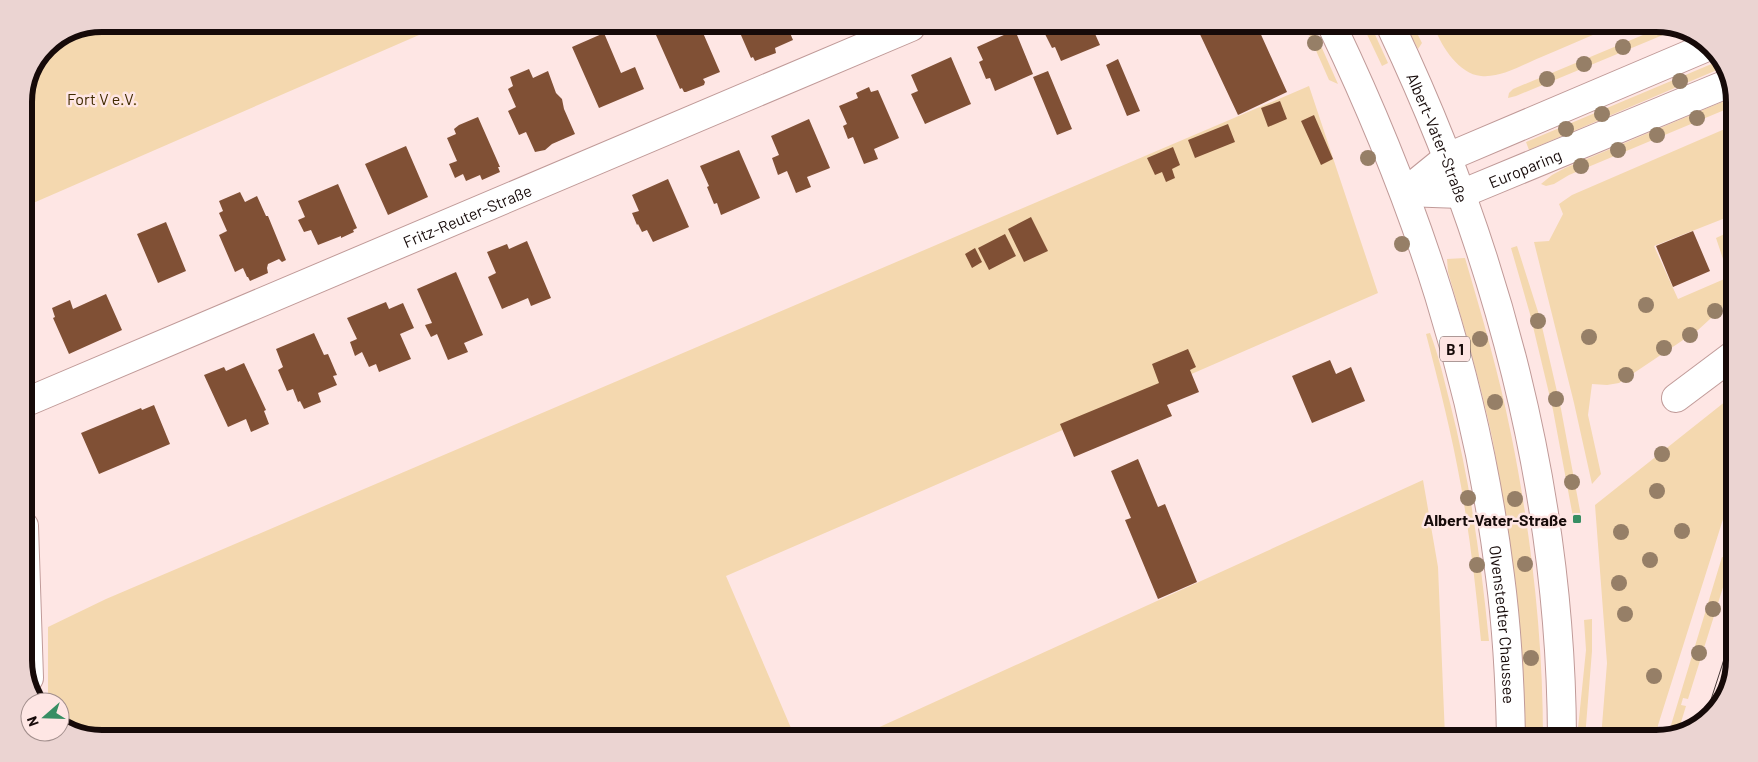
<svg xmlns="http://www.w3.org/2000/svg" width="1758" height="762" font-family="Barlow,sans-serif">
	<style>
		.green { fill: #f4d8af }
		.building { fill: #805035 }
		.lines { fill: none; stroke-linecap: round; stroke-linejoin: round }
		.minor-casing { stroke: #c09a98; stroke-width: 30 }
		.major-casing { stroke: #c09a98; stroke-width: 30 }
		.minor { stroke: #fff; stroke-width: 28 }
		.major { stroke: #fff; stroke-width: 28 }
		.tram { stroke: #483a39; stroke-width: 1 }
		.tree { fill: #967f67 }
		.poi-dot { fill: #378e63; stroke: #fee6e4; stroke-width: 2 }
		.labels { text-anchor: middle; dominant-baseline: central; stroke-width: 5; stroke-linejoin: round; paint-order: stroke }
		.shield { fill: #fee6e4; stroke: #5c4c4b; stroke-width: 1 }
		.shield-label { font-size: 15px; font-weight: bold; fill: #160a09 }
		.park-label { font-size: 16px; fill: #402a00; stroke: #fee6e4 }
		.street-label { font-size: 16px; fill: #160a09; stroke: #fee6e4 }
		.poi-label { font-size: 16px; font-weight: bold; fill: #160a09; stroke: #fee6e4; text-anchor: end }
		.rim { fill: none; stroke: #160a09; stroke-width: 6 }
	</style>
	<rect width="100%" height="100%" fill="#fee6e4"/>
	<path class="green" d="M102 24 442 25 24 207V97L47 47Z
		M1306 28H1313L1338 84 1329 80Z
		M1364 28H1372L1388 63 1382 66Z
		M1408 29H1415L1422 43 1418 49Z
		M1435 29H1607C1584 39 1562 48 1539 58 1522 65 1501 78 1481 76 1459 74 1442 47 1435 29Z
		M1655 30H1675L1516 96 1508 98 1509 93 1513 89Z
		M1721 60 1724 67 1529 150 1526 142Z
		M1309 86 1378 293 726 576 794 735 72 732 60 723V702H48V627L106 599Z
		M1734 97V106L1569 175 1554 184 1546 186 1541 184 1552 175 1565 168Z
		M1734 125 1733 215 1654 246 1678 299 1729 277 1716 238 1733 230 1732 299 1698 330 1619 383 1607 385 1592 384 1588 415 1601 474 1592 484 1574 403 1534 242 1549 241 1563 214 1559 204 1572 195Z
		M1517 246 1540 318 1561 409 1581 516 1573 517 1553 410 1530 314 1511 248Z
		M1465 258C1482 316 1499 374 1511 434 1531 533 1543 636 1543 738H1524C1522 636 1511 536 1492 437 1480 381 1464 327 1448 272L1447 259Z
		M1430 333C1439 356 1444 380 1450 403 1470 481 1481 561 1489 641H1481C1476 589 1470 537 1461 486 1452 435 1439 384 1426 334Z
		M1731 397 1730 497 1654 738H1601L1607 663 1595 505Z
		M1423 480 1438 567 1445 737 862 735Z
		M1722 557 1730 559V565L1688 699 1683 698 1681 705 1686 706 1678 732 1668 735Z
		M1592 619V651L1585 738H1577L1586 650 1584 620Z"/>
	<path class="building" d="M677 26H700L720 72 703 79 705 82 704 85 686 92H684L682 88 680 89 656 35Z
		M737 26H787L793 40 775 48 776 53 755 61 753 57 751 58Z
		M1046 27H1092L1100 45 1061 61 1055 47 1052 48 1044 32 1048 30Z
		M1197 28H1258L1287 92 1238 115Z
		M1015 30 1033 74 995 91 990 78 986 79 979 62 983 60 977 47Z
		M604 33 621 73 635 67 644 89 599 108 572 47Z
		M951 57 971 104 925 124 911 94 918 91 911 75Z
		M1118 59 1140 111 1127 116 1106 65Z
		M529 69 533 78 548 71 556 93 562 99 564 109 575 134 552 144 545 150 535 152 526 132 519 135 508 111 516 107 508 89 513 86 510 77Z
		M1048 71 1072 129 1057 135 1033 77Z
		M869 87 871 92 878 90 899 138 874 149 878 159 864 164 853 137 848 139 843 126 847 124 839 106 858 98 856 93Z
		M1280 101 1287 119 1268 127 1261 108Z
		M1314 115 1333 159 1321 165 1301 121Z
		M478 117 500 167H498L500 172 482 180 480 175 466 181 463 174 455 178 449 164 457 161 447 138 456 134 454 129 459 125Z
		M809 119 830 168 807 177 811 187 796 193 787 171 778 175 772 158 779 155 771 136Z
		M1228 124 1235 142 1195 158 1188 140Z
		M406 146 428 197 388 215 365 164Z
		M1173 147 1180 165 1172 169 1175 178 1166 182 1162 172 1155 175 1147 158Z
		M739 150 760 198 721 215 717 203 714 204 707 187 709 186 700 166Z
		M668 179 689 227 653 242 647 230 642 232 638 224 637 225 632 213 639 211 632 195Z
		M338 184 357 228 353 230 354 232 341 238V236L318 245 311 230 304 232 298 220 305 217 298 201Z
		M240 192 245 202 257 196 266 216H268L286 260 282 262 279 259 268 264 267 268 268 273 250 281 248 277H247L243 268 235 272 219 235 227 231 219 213 223 211 219 201Z
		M1031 217 1048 251 1024 262 1008 229Z
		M166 222 186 271 158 283 137 234Z
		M1693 231 1710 271 1673 287 1656 246Z
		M1005 234 1016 256 989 270 978 248Z
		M527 241 551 298 531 306 528 298 502 309 488 277 496 273 487 252 507 244 509 249Z
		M975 248 982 262 972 268 965 254Z
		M456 272 483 335 464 343 468 352 448 360 437 334 431 337 425 325 432 323 417 289Z
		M106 294 122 330 69 354 53 318 55 317 52 308 70 300 73 309Z
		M386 302 389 309 403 303 414 328 400 334 411 359 379 372 376 364 369 367 362 352 355 356 350 342 357 339 347 318Z
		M314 333 324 355 328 354 337 375 333 376 337 385 318 393 321 402 304 409 300 401 298 402 293 389 287 391 278 370 283 367 276 349Z
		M1188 349 1196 367 1190 370 1199 392 1167 405 1172 416 1074 457 1060 424 1159 383 1152 364Z
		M1330 360 1336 374 1351 367 1365 401 1312 423 1292 376Z
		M244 363 266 410 264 411 269 424 251 432 246 419 228 427 204 375 224 367 226 371Z
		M154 405 170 444 99 474 81 433 141 408 142 410Z
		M1138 459 1158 507 1165 504 1197 582 1158 599 1125 520 1131 518 1111 471Z"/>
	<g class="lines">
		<g class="minor-casing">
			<g id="minor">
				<path d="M1676 398 1732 356"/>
				<path id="s1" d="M24 403 911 27"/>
				<path d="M24 526 29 678"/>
			</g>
		</g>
		<g class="major-casing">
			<g id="major">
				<path id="s2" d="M1333 28C1417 204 1476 382 1500 576 1507 629 1510 684 1511 738"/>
				<path id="s3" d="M1392 29C1497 251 1561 491 1562 738"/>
				<path id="s4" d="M1405 192 1461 194 1729 83"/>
				<path d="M1405 192 1448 157 1707 47"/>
			</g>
		</g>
		<use href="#minor" class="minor"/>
		<use href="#major" class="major"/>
		<path class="tram" d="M1705 718 1729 644"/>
	</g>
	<g class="tree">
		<circle cx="1315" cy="43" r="8"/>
		<circle cx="1623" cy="47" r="8"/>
		<circle cx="1584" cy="64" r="8"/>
		<circle cx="1547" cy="79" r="8"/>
		<circle cx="1680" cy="81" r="8"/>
		<circle cx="1602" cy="114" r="8"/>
		<circle cx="1697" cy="118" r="8"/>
		<circle cx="1566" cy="129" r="8"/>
		<circle cx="1657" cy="135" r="8"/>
		<circle cx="1618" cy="150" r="8"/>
		<circle cx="1368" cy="158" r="8"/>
		<circle cx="1581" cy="166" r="8"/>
		<circle cx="1402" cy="244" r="8"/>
		<circle cx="1646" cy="305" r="8"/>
		<circle cx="1715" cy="311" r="8"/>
		<circle cx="1538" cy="321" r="8"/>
		<circle cx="1690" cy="335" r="8"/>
		<circle cx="1589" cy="337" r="8"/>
		<circle cx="1480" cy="339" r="8"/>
		<circle cx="1664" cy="348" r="8"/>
		<circle cx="1626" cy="375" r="8"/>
		<circle cx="1556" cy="399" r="8"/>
		<circle cx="1495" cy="402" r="8"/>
		<circle cx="1662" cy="454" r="8"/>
		<circle cx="1572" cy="482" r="8"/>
		<circle cx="1657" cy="491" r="8"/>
		<circle cx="1468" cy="498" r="8"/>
		<circle cx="1515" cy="499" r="8"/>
		<circle cx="1682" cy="531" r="8"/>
		<circle cx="1621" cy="532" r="8"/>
		<circle cx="1650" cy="560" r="8"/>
		<circle cx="1525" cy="564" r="8"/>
		<circle cx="1477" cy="565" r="8"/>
		<circle cx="1619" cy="583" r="8"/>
		<circle cx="1713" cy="609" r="8"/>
		<circle cx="1625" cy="614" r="8"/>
		<circle cx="1699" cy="653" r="8"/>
		<circle cx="1531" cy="658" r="8"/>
		<circle cx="1654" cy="676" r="8"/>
	</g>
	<rect class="poi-dot" x="1572" y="514" width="10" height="10" rx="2.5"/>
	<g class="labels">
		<rect class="shield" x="1440" y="336.5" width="30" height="25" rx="4"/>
		<g class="shield-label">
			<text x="1455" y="349">B 1</text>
		</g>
		<g class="park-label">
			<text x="102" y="98">Fort V e.V.</text>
		</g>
		<g class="street-label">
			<text stroke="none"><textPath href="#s3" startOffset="118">Albert-Vater-Straße</textPath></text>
			<text stroke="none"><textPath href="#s4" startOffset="125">Europaring</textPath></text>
			<text stroke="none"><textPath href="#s1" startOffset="481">Fritz-Reuter-Straße</textPath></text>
			<text stroke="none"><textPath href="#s2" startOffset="624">Olvenstedter Chaussee</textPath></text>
		</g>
		<g class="poi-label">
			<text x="1567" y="519">Albert-Vater-Straße</text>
		</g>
	</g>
	<path d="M0 0H1758V762H0ZM102 32H1656A70 70 0 0 1 1726 102V660A70 70 0 0 1 1656 730H102A70 70 0 0 1 32 660V102A70 70 0 0 1 102 32Z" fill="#ebd4d2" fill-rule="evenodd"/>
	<path class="rim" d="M102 32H1656A70 70 0 0 1 1726 102V660A70 70 0 0 1 1656 730H102A70 70 0 0 1 32 660V102A70 70 0 0 1 102 32Z"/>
	<g transform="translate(45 717) rotate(250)"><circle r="24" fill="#fee6e4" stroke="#a18e8c"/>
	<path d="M0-4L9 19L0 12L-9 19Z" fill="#378e63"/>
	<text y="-8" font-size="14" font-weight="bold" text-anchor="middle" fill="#160a09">N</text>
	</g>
</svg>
